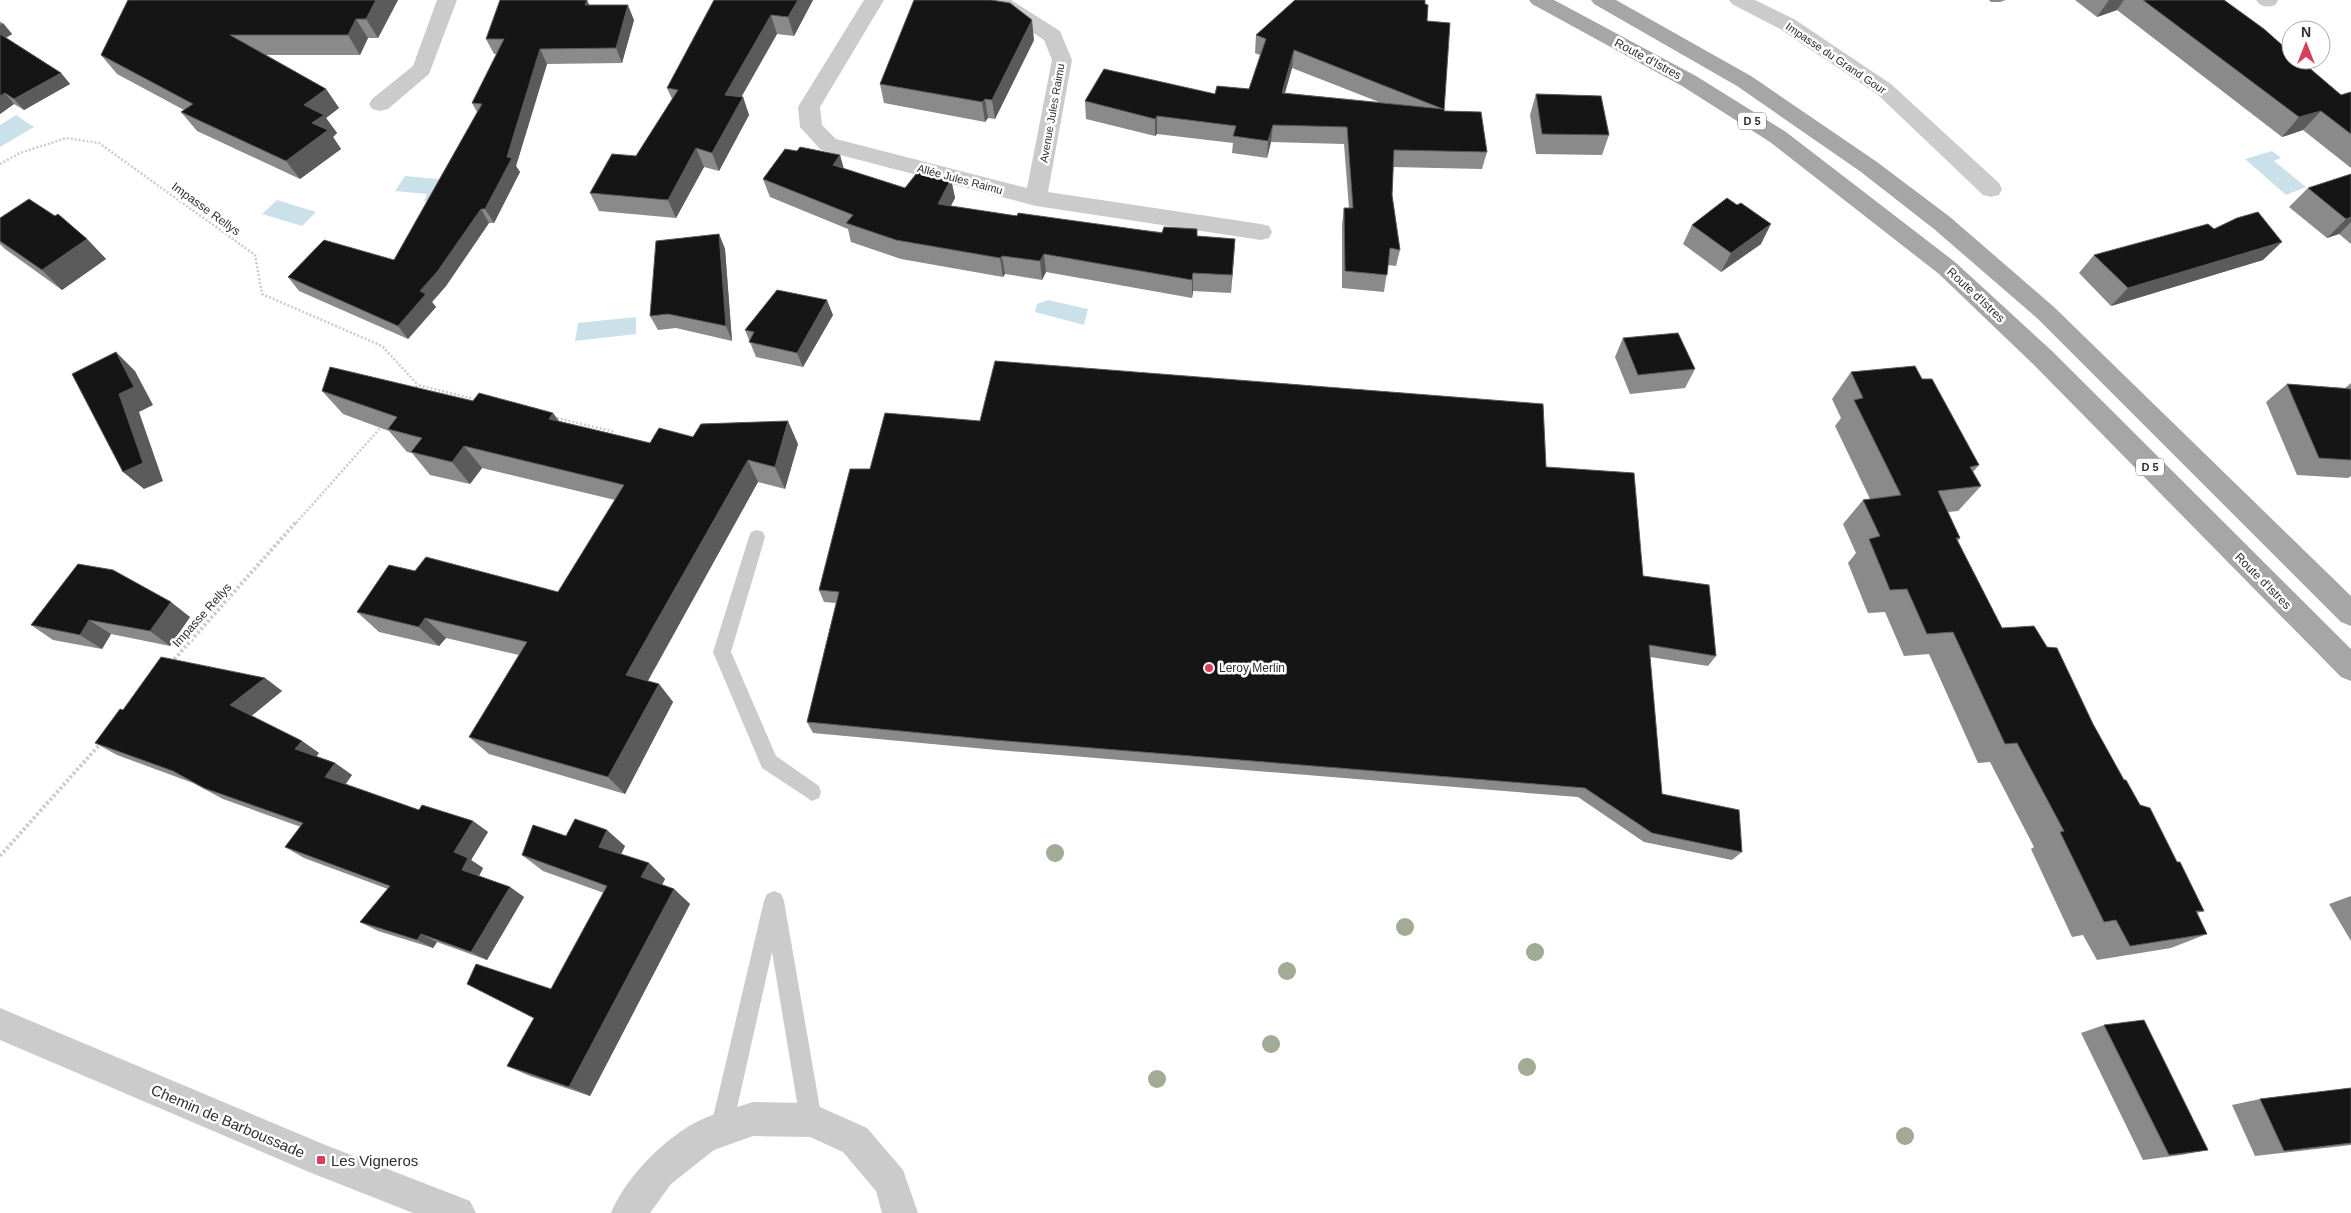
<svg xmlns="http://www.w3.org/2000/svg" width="2351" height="1213" font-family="Helvetica,sans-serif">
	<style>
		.water { fill: #cbe1e9 }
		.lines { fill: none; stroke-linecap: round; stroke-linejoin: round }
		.path-far1 { stroke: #cbcbcb; stroke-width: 2.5; stroke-dasharray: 2 2; stroke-linecap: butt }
		.path { stroke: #cbcbcb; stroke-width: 4; stroke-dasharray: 2.5 2.5; stroke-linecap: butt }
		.lane { fill: #cbcbcb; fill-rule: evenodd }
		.street { fill: #cbcbcb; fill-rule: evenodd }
		.primary { fill: #a6a6a6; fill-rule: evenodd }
		.tree { fill: #a2ab95 }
		.wall { fill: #8a8a8a; fill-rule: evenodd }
		.shaded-wall { fill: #5b5b5b }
		.building { fill: #151515; stroke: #5b5b5b; fill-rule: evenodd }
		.poi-dot { fill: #d73f5c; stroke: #fff; stroke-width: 2 }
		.labels { text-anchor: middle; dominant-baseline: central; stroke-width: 5; stroke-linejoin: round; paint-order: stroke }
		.far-street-label { font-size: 11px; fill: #2e2e2e; stroke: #fff }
		.shield { fill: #fff; stroke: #6d6d6d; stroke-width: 1 }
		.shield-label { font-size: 11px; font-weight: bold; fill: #2e2e2e }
		.street-label { font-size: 12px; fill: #2e2e2e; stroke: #fff }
		.poi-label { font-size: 12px; fill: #2e2e2e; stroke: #fff; text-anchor: start }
		.near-street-label { font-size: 15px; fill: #2e2e2e; stroke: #fff }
		.near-poi-label { font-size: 15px; fill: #2e2e2e; stroke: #fff; text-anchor: start }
	</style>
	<rect width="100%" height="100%" fill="#fff"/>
	<path class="water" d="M16 115 34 127 0 147V125Z
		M2272 151 2281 158 2274 161 2306 187 2286 195 2245 159Z
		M405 176 448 180 435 202 424 201 427 194 395 191Z
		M277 200 316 212 302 226 262 214Z
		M1048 300 1088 309 1084 325 1035 312 1037 304Z
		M636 317V334L575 341 578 323Z"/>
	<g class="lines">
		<path class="path-far1" d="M0 164 20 153 66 138 99 143 255 255 262 294 382 346 418 385
			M413 390 418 385 478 400
			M553 417 615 432
			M296 523 383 425"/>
		<path class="path" d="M171 663 297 521
			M0 856 101 743"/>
		<path class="lane" d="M757 530 763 532 765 537 731 652 776 756 819 786 821 792 819 798 812 801 762 768 713 652 749 537 751 532Z
			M774 891 781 894 784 901 822 1120 819 1128 811 1131 803 1128 800 1120 772 952 732 1130 729 1138 721 1141 713 1138 710 1130 764 901 767 894Z"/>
		<path class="street" d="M437 0H457L429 74 388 109 380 111 372 109 369 104 372 99 413 66Z
			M864 0H884L820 107 822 125 836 139 1027 188 1052 60 1044 40 990 4 987 0H1011L1060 31 1072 60 1048 192 1261 224 1269 226 1272 232 1269 238 1261 240 1036 206 821 150 800 127 798 107Z
			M1729 0H1755L1794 19 1891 84 1999 183 2002 189 1999 195 1991 197 1983 195 1877 94 1780 29 1732 4Z
			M2256 0H2277L2278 1 2275 5C2267 8 2261 7 2256 0Z
			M0 1008 323 1144 470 1201 476 1213H413L309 1172 0 1040Z
			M753 1102 811 1103 867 1128 903 1170 918 1213H882L876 1191 843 1152 810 1137 753 1136 714 1150 671 1184 650 1213H611C625 1179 660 1143 691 1125 709 1114 733 1109 753 1102Z"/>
		<path class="primary" d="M1529 0H1554L1696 76 1786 132 1955 262 2052 351 2351 649V681L2341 677 2034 365 1939 274 1770 142 1682 86 1532 4Z
			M1591 0H1616L1751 76 1877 162 1950 217 2054 307 2351 596V626L2341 622 2038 319 1934 229 1861 172 1737 86 1594 4Z"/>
	</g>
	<g class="tree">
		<circle cx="1055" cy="853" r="9"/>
		<circle cx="1405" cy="927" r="9"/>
		<circle cx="1535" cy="952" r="9"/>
		<circle cx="1287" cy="971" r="9"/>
		<circle cx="1271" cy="1044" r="9"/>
		<circle cx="1527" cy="1067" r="9"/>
		<circle cx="1157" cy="1079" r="9"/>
		<circle cx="1905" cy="1136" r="9"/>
	</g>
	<path class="wall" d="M128 0H398L378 38H368L360 55H264L326 89 339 108 326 118 337 133 333 137 341 149 300 179 197 131 181 112 184 110 117 74 101 55Z
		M587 0 589 5 634 20 622 63 547 64 516 166 520 172 494 223H489L446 286 432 302 436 307 408 339 299 291 288 277 394 260 477 112 472 103 497 54H494L486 39Z
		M714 0H813L794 36 777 34 742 96 743 97 749 115 719 171 704 167 676 218 599 211 590 193 636 156 672 99 667 88Z
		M1989 0H2006L2000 2H1991Z
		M2075 0H2224L2341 95 2351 92V168L2303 130 2282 137 2117 10 2097 17Z
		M1425 4 1427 21 1444 111 1487 152 1482 169 1393 167 1392 195 1400 250 1396 266 1388 265 1384 292 1342 288V225L1344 208H1349L1344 144 1271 142 1267 158 1232 153 1233 143 1157 134 1155 136 1086 119 1085 101 1215 94 1249 89 1260 55 1255 53 1256 35ZM1292 68 1379 102 1285 93Z
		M0 21 12 34 6 38 61 73 70 84 24 110 14 104 0 114Z
		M1034 40 995 119 988 118 985 122 884 103 880 84Z
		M1536 94 1609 135 1602 155 1536 154 1530 115Z
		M797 151 840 155 844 169 905 188 951 179 955 198 951 206 1017 216 1197 236 1235 239 1231 293 1193 291 1192 298 1046 272 1042 280 1005 274 1003 277 901 259 851 242 848 229 770 197 763 179Z
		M2351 174V244L2339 234 2327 238 2289 207 2308 188Z
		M0 218 87 239 106 259 62 290 5 249 0 244Z
		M1692 225 1761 244 1721 272 1683 244Z
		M2214 229 2263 260 2111 306 2079 273 2094 255Z
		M719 234 725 249 732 341 676 328 658 330 650 316Z
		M833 315 803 367 756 357 745 330Z
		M1623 338 1695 369 1685 388 1630 394 1615 357Z
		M1851 372 1922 379 1979 465 1973 472 1981 486 1958 511 1948 512 1960 538 1958 541 2002 628 2093 724 2124 780 2177 862 2204 911 2197 913 2207 934 2171 948 2097 960 2083 935 2072 937 2031 849 2034 847 1990 762 1978 763 1929 654 1904 656 1885 612 1868 613 1848 563 1856 553 1843 524 1863 500 1870 499 1835 426 1841 418 1832 399Z
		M2351 383V476L2348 478 2297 475 2266 402 2287 384 2345 388Z
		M322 391 473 401 553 413 559 421 650 443 693 437 798 444 785 489 758 482 648 681 659 684 673 702 625 794 489 754 469 737 519 655 446 638 439 646 379 632 357 612 415 571 558 592 615 500 482 468 470 484 430 475 412 453 407 452 389 431 343 414Z
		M1546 467 1643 576 1716 656 1708 666 1650 657 1662 794 1742 852 1732 860 1644 842 1578 797 997 750 813 733 807 722 836 603 824 602 819 590Z
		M78 564 190 617 170 646 111 634 102 649 53 640 31 625Z
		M265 678 282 691 251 716 302 741 319 753 316 756 335 763 352 775 346 784 419 810 473 821 488 832 471 860 483 868 479 876 510 887 524 897 487 960 437 942 433 948 378 931 360 922 388 889 304 858 285 847 301 827 223 799 193 783 117 755 95 743 123 710Z
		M566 836 625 846 621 854 649 863 665 879 662 885 674 889 690 904 590 1096 530 1076 507 1066 551 989 604 893 543 871 522 855Z
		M2351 896V941L2329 904Z
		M2104 1025 2208 1150 2181 1155 2143 1160 2081 1033Z
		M2351 1088V1145L2255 1156 2232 1105 2260 1099Z"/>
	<path class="shaded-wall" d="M376 0H398L378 38 366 19Z
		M587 0 593 14 585 5Z
		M798 0H813L794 36 788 17Z
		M2109 0H2124L2117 10 2097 17Z
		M628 5 634 20 622 63 616 48Z
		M771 15 777 34 732 113 725 95Z
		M356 19 368 38 360 55 348 35Z
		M1032 20 1034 40 995 119 992 100Z
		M3 23 12 34 2 40 0 38V25Z
		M540 49 547 64 516 166 520 172 494 223 485 209 507 157Z
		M1294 50 1292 68 1280 110 1282 93Z
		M61 73 70 84 24 110 14 99Z
		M326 89 339 108 326 118 337 133 333 137 341 149 300 179 286 161 312 123 304 105Z
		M5 93 14 104 0 114V96Z
		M743 97 749 115 719 171 712 153Z
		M985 99 988 118 985 122 982 102Z
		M2321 111 2303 130 2282 137 2299 117Z
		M1157 116V134L1155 136V119Z
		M1273 125 1271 142 1267 158 1268 141Z
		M696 148 704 167 676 218 668 200Z
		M840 155 845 174 833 165Z
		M951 179 955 198 941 223 938 204Z
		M481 209 489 223 446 286 432 302 436 307 408 339 398 326 420 291Z
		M2351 217V222L2339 234 2327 238 2346 219Z
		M1771 224 1761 244 1721 272 1731 253Z
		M719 234 725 249 732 341 726 326Z
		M87 239 106 259 62 290 42 270Z
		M1235 239 1234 258 1231 293 1232 275Z
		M2282 242 2263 260 2111 306 2128 288Z
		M1044 254 1046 272 1042 280 1040 261Z
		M1002 256 1005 274 1003 277 1000 258Z
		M1193 273V291L1192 298V280Z
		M827 300 833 315 803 367 797 353Z
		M116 352 135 371 153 405 139 412 163 481 144 489 123 472 119 394Z
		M553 413 569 436 549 419Z
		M788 421 798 444 785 489 775 467Z
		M464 446 482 468 470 484 452 462Z
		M748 460 758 482 641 693 626 675Z
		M171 602 190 617 170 646 150 631Z
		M425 618 446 638 439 646 419 627Z
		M89 620 111 634 102 649 80 635Z
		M265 678 282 691 249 718 230 705Z
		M659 684 673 702 625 794 608 777Z
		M302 741 319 753 313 761 295 749Z
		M335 763 352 775 342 788 325 777Z
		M473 821 488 832 471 860 483 868 477 880 462 870 454 852Z
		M607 830 625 846 617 863 599 847Z
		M649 863 665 879 658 892 641 877Z
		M510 887 524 897 487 960 471 952Z
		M674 889 690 904 590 1096 569 1087Z
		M421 934 437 942 433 948 417 940Z"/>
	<path class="building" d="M128 0H376L366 19H356L348 35H230L326 89 304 105 324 115 312 123 328 130 286 161 181 112 193 104 101 55Z
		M500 0H587L585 5H628L616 48 540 49 507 157 512 158 485 209H481L437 272 420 291 426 294 398 326 288 277 324 240 394 260 482 104 472 103 504 39H486Z
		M714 0H798L788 17 771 15 725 95 743 97 712 153 696 148 668 200 590 193 612 154 636 156 678 90 667 88Z
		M914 0H991L1010 3 1032 20 992 100 985 99 982 102 880 84Z
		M1295 0H1425V4L1428 5 1427 21 1450 23 1444 111 1481 112 1487 152 1394 150 1392 195 1400 250 1390 248 1387 275 1345 271 1344 208H1353L1347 127 1273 125 1268 141 1233 136 1236 126 1157 116 1155 119 1085 101 1104 69 1215 94 1217 86 1249 89 1266 39 1256 35ZM1294 50 1443 109 1282 93Z
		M2143 0H2224L2264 29 2291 53V60H2300L2341 95 2351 92V134L2321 111 2299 117Z
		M0 34 61 73 14 99 5 93 0 96Z
		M1536 94 1601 96 1609 135 1542 134Z
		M800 147 840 155 833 165 905 188 920 169 951 179 938 204 1017 216 1018 213 1162 233 1164 227 1197 229V236L1235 239 1232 275 1193 273 1192 280 1044 254 1040 261 1002 256 1000 258 896 240 846 223 853 215 763 179 785 149 797 151Z
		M2351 174V217L2346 219 2308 188Z
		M1727 198 1737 205 1741 203 1771 224 1731 253 1692 225Z
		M29 199 55 216 58 214 87 239 42 270 0 241V218Z
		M2258 212 2282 242 2128 288 2094 255 2208 224 2214 229 2237 218Z
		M719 234 726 326 668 314 650 316 656 241Z
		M777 290 827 300 797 353 749 342 754 332 745 330Z
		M1678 333 1695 369 1638 375 1623 338Z
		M116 352 134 387 119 394 143 463 123 472 72 374Z
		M995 361 1543 404 1546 467 1634 473 1643 576 1709 585 1716 656 1649 645 1662 794 1739 810 1742 852 1652 833 1585 788 994 740 807 722 839 592 819 590 850 469H870L885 413 980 421Z
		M1915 366 1922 379H1932L1979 465 1970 467 1981 486 1938 491 1960 538H1956L2002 628 2034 626 2047 647 2057 648 2093 724 2124 780H2126L2140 805 2150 808 2177 862H2180L2204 911H2196L2207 934 2130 946 2116 920 2104 922 2060 832 2064 831 2017 743 2005 744 1953 632 1927 634 1907 589 1890 590 1869 539 1880 536 1863 500 1901 495 1854 400 1863 398 1851 372Z
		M330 367 473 401 479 393 553 413 549 419 650 443 659 428 693 437 701 424 788 421 775 467 748 460 626 675 659 684 608 777 469 737 527 642 425 618 419 627 357 612 389 565 415 571 426 557 558 592 624 485 464 446 452 462 411 452 422 438 388 429 397 417 322 391Z
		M2287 384 2351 389V460L2319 458Z
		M78 564 113 570 171 602 150 631 89 620 80 635 31 625Z
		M161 657 265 678 230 705 302 741 295 749 335 763 325 777 419 810 422 805 473 821 454 852 468 858 462 870 510 887 471 952 421 934 417 940 360 922 390 886 285 847 303 823 204 788 173 771 95 743 120 709 123 710Z
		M575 819 607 830 599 847 649 863 641 877 674 889 569 1087 507 1066 534 1018 467 984 476 964 551 989 607 886 522 855 533 825 566 836Z
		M2144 1020 2208 1150 2169 1155 2104 1025Z
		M2351 1088V1143L2284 1151 2260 1099Z"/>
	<g class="poi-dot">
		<circle cx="1209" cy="668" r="5"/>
		<rect x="316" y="1155" width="10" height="10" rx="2.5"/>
	</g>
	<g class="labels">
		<g class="far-street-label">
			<text transform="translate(1836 58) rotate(34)">Impasse du Grand Gour</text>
			<text transform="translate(1052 113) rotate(-80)">Avenue Jules Raimu</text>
			<text transform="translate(960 179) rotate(15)">Allée Jules Raimu</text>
		</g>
		<g class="shield">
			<rect x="1738" y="112.5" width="28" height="17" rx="4"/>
			<rect x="2136" y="458.5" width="28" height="17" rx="4"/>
		</g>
		<g class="shield-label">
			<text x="1752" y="121">D 5</text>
			<text x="2150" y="467">D 5</text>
		</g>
		<g class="street-label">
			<text transform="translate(1648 59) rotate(28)">Route d'Istres</text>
			<text transform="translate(206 209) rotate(36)">Impasse Rellys</text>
			<text transform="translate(1976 295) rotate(43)">Route d'Istres</text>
			<text transform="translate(2263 581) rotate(45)">Route d'Istres</text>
			<text transform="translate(202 615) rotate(-48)">Impasse Rellys</text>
		</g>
		<g class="poi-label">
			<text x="1219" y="668">Leroy Merlin</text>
		</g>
		<g class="near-street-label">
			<text transform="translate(228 1121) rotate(23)">Chemin de Barboussade</text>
		</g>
		<g class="near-poi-label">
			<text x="331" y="1160">Les Vigneros</text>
		</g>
	</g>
	<g transform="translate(2306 45)"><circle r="24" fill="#ffffff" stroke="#ababab"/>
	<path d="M0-4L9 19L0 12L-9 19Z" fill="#d73f5c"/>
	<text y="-8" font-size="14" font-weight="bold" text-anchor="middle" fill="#2e2e2e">N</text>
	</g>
</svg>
